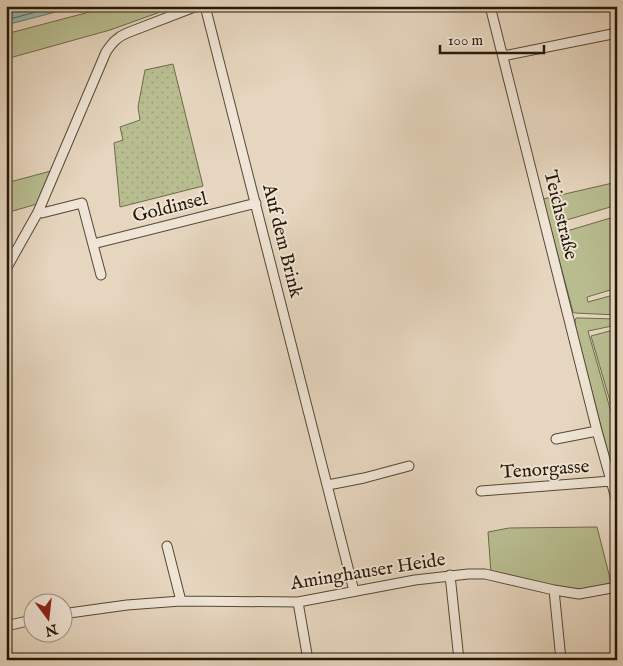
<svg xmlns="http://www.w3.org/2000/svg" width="623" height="666" font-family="'IM FELL English',serif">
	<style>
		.grass { fill: #b8bd90; stroke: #6e6a4b }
		.garden { fill: url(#garden-dots); stroke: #6e6a4b }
		.water { fill: #96b9b4; stroke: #69796e }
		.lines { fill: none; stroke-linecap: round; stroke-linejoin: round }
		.shore { stroke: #5e685d; stroke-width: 1 }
		.minor-casing { stroke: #554834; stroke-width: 11 }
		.minor { stroke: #efe4d5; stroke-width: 9 }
		.labels { text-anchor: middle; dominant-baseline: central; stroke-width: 4; stroke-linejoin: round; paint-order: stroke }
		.street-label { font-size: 19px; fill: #251806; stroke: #efe4d5 }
	</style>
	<defs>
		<pattern id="garden-dots" width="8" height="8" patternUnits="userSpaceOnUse" patternTransform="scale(1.25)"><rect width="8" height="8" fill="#b8bd90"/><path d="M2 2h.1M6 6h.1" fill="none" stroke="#9ea27b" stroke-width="1.8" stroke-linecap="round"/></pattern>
	</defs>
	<rect width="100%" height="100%" fill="#e6d6bf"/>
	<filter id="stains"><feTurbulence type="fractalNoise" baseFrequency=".004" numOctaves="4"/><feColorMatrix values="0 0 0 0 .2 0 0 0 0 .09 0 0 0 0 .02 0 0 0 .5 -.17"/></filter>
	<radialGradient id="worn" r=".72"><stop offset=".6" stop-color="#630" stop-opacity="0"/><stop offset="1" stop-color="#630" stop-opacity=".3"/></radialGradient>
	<path class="grass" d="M112 6H177L110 30 6 59V34Z
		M51 171 37 204 6 213V183Z
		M617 182V205L560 222 567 231 617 216V288L587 297 588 302 617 294V315L575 313 573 312 543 199Z
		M576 318H580L617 319V325L588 331 617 433V489L576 329 575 321Z
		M617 329V425L591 336Z
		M597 527 612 586 585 589 572 590 491 573 488 532 509 528Z
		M423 654 424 660H380V659Z"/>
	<path class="garden" d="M173 64 203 186 120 207 114 143 123 140 120 127 140 120 138 107 145 70Z"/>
	<path class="water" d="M6 6H79L6 25Z"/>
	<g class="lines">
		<path class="shore" d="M6 20 59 6"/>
		<g class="minor-casing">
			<path id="minor" d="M205 6 354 591
				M490 6 597 431 617 502
				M503 56 617 33
				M38 212 42 213 82 203 101 275
				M93 244 256 203
				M6 269 38 212 106 52C112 43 117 37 127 33L197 6
				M556 439 597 431
				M328 485 364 478 409 466
				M481 491 611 481
				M167 546 181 601
				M450 575 459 660
				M554 590 561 660
				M298 602 308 660
				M62 614 127 605 181 601 298 602 415 580 468 574H485L554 590 579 594 617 587
				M6 626 32 620"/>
		</g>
		<use href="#minor" class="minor"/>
	</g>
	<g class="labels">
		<g class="street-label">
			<text transform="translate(170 208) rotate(-14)">Goldinsel</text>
			<text transform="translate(560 215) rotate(76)">Teichstraße</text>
			<text transform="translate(282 241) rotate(76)">Auf dem Brink</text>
			<text transform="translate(545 470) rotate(-4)">Tenorgasse</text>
			<text transform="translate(368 572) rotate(-9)">Aminghauser Heide</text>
		</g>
	</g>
	<rect width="623" height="666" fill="none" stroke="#e6d6bf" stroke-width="25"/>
	<rect x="8" y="8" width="608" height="651" fill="none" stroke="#251806" stroke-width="2.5"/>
	<rect x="12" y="12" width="598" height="641" fill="none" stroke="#251806"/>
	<g transform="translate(48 618) rotate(165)"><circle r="24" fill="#efe4d5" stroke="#9e9282"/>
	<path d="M0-4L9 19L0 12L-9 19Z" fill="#8f2418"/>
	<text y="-8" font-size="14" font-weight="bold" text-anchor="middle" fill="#251806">N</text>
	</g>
	<path d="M440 45v8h104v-8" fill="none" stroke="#251806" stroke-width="2.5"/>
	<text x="448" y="45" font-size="15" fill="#251806" stroke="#efe4d5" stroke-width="4" paint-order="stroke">100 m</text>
	<rect width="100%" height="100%" filter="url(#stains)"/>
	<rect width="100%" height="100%" fill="url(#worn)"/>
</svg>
